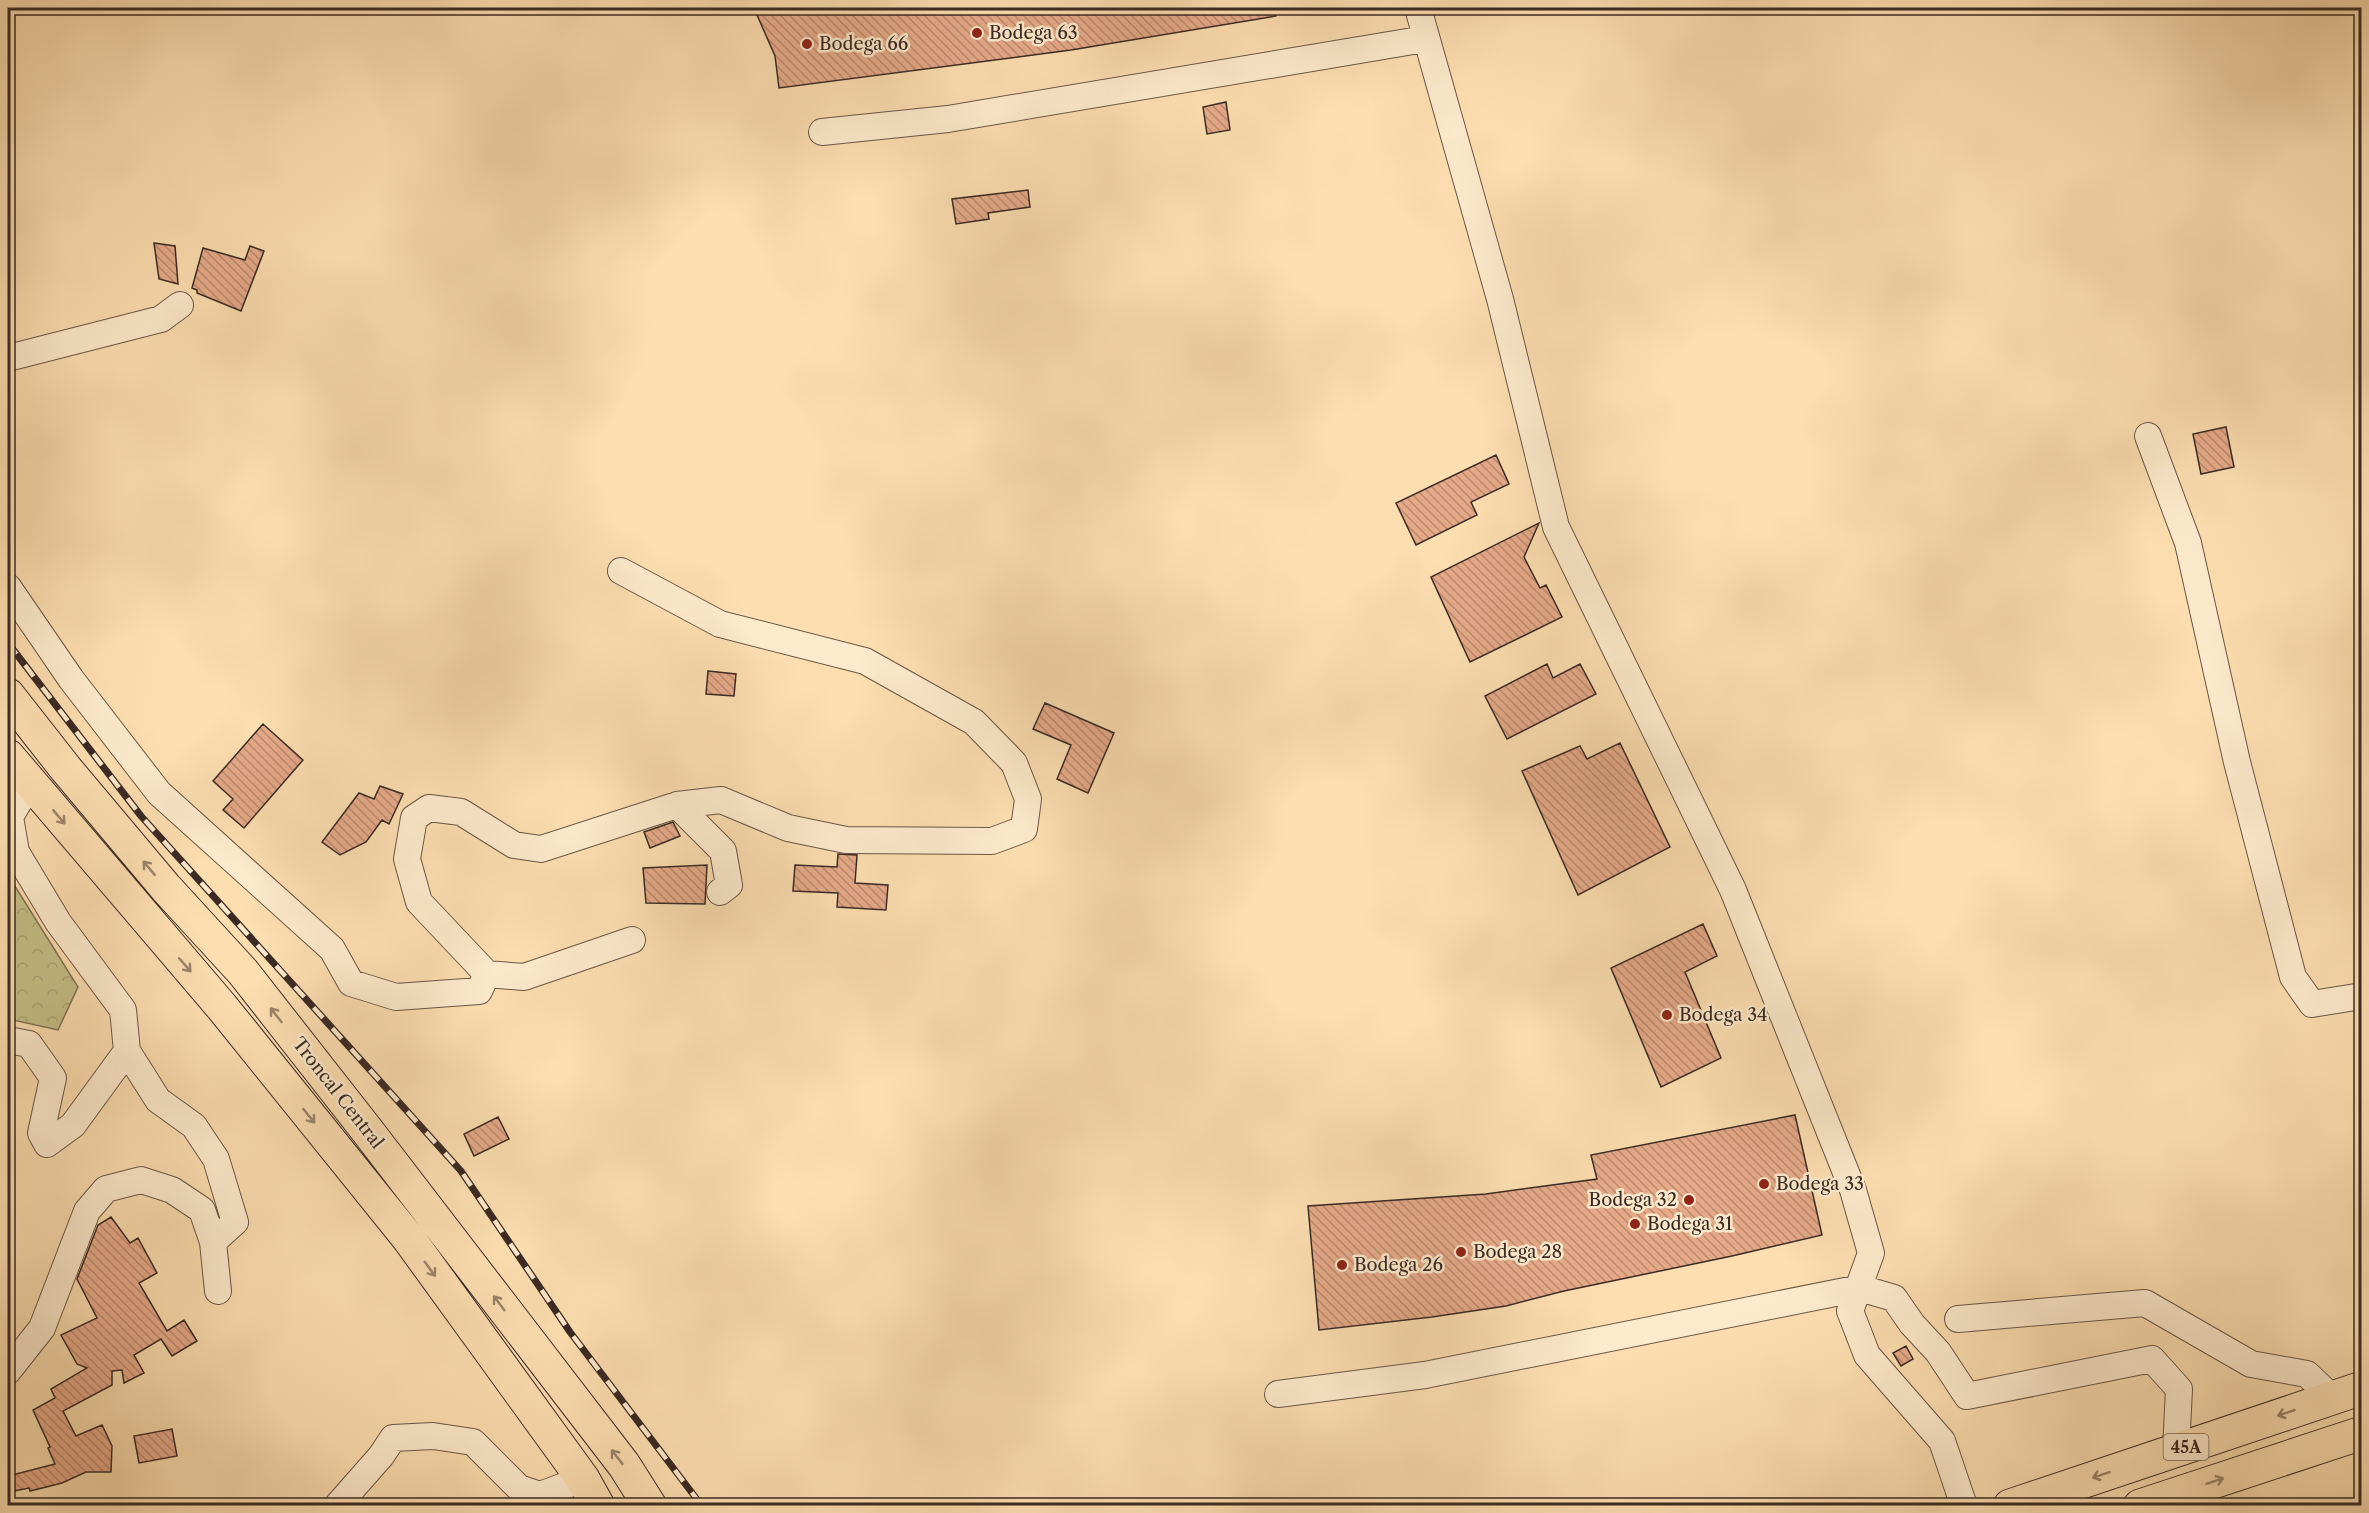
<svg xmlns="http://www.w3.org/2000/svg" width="2369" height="1513" font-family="'Libre Caslon Text',serif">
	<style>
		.forest { fill: url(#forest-crowns); stroke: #807456; stroke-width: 1.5 }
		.building { fill: url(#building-back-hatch); stroke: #3a2a24; stroke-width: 1.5 }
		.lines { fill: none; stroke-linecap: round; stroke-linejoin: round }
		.minor-casing { stroke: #6a5747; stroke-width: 28 }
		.major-casing { stroke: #3a2a24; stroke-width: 35 }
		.highway-casing { stroke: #3a2a24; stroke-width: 35 }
		.minor { stroke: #fdeacc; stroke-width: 26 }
		.major { stroke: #fcdeb0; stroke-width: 33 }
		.highway { stroke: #fcdeb0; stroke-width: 33 }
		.rail-casing { stroke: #3a2a24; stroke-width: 7 }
		.rail { stroke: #fdeacc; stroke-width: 4.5; stroke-dasharray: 14; stroke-linecap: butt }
		.oneway { stroke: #9b846a }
		.poi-dot { fill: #8f2418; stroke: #fdeacc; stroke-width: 2 }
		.labels { text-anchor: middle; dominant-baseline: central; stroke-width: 5; stroke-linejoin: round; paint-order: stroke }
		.shield { fill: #fdeacc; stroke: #746456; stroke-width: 1.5 }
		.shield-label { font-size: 16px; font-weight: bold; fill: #3a2a24 }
		.poi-label { font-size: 18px; fill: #3a2a24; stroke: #fdeacc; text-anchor: start }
		.street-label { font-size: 18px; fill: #3a2a24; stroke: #fdeacc }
	</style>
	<defs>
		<pattern id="forest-crowns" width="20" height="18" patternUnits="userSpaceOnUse" patternTransform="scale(1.5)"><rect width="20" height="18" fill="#c6bf87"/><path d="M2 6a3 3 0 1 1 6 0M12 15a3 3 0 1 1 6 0" fill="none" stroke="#aba474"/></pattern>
		<pattern id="building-back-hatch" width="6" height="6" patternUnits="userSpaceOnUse" patternTransform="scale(1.5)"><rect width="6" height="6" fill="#e6aa89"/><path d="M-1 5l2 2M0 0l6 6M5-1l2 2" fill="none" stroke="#bb8b70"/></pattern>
	</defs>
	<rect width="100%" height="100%" fill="#fcdeb0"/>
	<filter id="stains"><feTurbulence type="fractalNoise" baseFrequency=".00333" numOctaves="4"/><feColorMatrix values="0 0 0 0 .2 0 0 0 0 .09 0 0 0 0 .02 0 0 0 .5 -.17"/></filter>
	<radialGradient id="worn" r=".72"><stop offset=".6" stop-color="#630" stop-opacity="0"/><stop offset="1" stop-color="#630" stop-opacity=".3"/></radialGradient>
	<path class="forest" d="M8 875 78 987 58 1030 8 1019Z"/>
	<path class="building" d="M754 8H1275L1276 16 1071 50 779 88 775 56Z
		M1226 102 1230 130 1207 134 1203 107Z
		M1028 190 1030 207 988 213 989 219 956 224 952 199Z
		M154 243 175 246 178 284 159 279Z
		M250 246 264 251 241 311 197 293V290L192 288 203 248 245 260Z
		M2226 427 2234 467 2201 474 2193 434Z
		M1496 455 1509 484 1471 502 1477 515 1416 545 1396 503Z
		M1539 523 1524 557 1540 588 1546 585 1562 617 1470 662 1431 577Z
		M1547 664 1553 678 1580 664 1596 694 1507 739 1485 696Z
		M708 671 736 674 734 696 706 694Z
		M1045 703 1114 733 1088 793 1057 779 1071 745 1033 729Z
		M263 724 303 760 244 828 223 810 233 799 213 781Z
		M1620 743 1670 847 1578 895 1522 771 1580 746 1587 759Z
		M380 786 403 794 389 824 382 820 366 842 340 855 322 842 359 793 374 799Z
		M673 822 680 836 650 848 644 832Z
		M838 854 857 855 855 883 888 885 886 910 837 907 838 893 793 891 795 865 837 867Z
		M707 865 705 904 646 903 643 868Z
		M1703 924 1717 956 1685 972 1721 1058 1661 1087 1611 968Z
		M1795 1115 1822 1235 1732 1256 1564 1291 1506 1306 1432 1317 1319 1330 1308 1206 1486 1194 1597 1179 1591 1155Z
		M498 1117 509 1139 474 1156 464 1134Z
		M111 1217 130 1243 138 1238 157 1273 139 1283 167 1331 184 1320 197 1341 172 1356 161 1339 134 1355 144 1373 124 1383 122 1370 112 1371V1385L63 1411 76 1436 102 1425 112 1446 111 1472H86L62 1483 30 1491 29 1488 8 1492V1476L55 1464 48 1448 50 1447 33 1410 55 1398 51 1389 87 1368 77 1364 61 1335 97 1318 77 1279 98 1225Z
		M1906 1346 1913 1359 1901 1366 1893 1353Z
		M172 1429 177 1456 139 1463 134 1436Z"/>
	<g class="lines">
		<g class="minor-casing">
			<path id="minor" d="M1418 8 1500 299 1556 527 1733 890 1853 1190 1871 1253 1850 1311 1867 1355 1942 1441 1964 1506
				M822 132 948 119 1425 39
				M8 358 161 319 180 305
				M2148 436 2188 543 2237 762 2293 977 2312 1004 2362 996
				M8 587 71 679 159 793 332 949 351 983 396 997 479 991 487 974 419 902 407 859 414 818 429 808 461 812 514 845 541 849 677 805 721 800 788 828 846 840 992 841 1024 829 1028 799 1014 763 974 722 865 661 720 624 621 571
				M35 788 20 800 10 817 16 852 58 922 123 1010 127 1051 158 1100 194 1126 216 1159 235 1222 213 1242 218 1291
				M677 805 723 851 729 885 720 892
				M487 974 524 977 632 940
				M8 1040 29 1044 53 1078 41 1133 47 1144 73 1125 127 1051
				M1958 1319 2145 1303 2251 1364 2307 1374 2331 1397
				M8 1371 42 1328 87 1211 106 1189 141 1180 172 1190 202 1210 213 1242
				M1278 1394 1425 1375 1860 1288 1894 1298 1912 1324 1938 1352 1967 1396 2152 1359 2179 1389 2176 1450
				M337 1506 381 1456 393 1438 433 1436 473 1442 519 1488 540 1495 583 1479"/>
		</g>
		<g class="major-casing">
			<path id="major" d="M8 695 66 769 166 888 243 972 366 1129 624 1465 650 1506
				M8 756 222 1007 409 1239 583 1479 598 1506"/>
		</g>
		<g class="highway-casing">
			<path id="highway" d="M2010 1506 2362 1388
				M2140 1506 2362 1433"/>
		</g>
		<use href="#minor" class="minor"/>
		<use href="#major" class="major"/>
		<use href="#highway" class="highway"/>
		<g class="rail-casing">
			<path id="rail" d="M8 643 141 816 461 1171 570 1332 702 1506"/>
		</g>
		<use href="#rail" class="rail"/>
	</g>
	<defs><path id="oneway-shaft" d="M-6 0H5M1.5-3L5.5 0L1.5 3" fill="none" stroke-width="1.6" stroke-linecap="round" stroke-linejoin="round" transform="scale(1.5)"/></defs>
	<g class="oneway">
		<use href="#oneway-shaft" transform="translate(59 817) rotate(50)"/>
		<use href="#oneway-shaft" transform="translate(149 868) rotate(-130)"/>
		<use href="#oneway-shaft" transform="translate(185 965) rotate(49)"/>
		<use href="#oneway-shaft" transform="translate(276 1015) rotate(-128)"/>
		<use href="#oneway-shaft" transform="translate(309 1116) rotate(51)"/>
		<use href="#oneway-shaft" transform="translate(430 1269) rotate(54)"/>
		<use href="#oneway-shaft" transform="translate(499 1303) rotate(-127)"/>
		<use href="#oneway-shaft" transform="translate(2286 1413) rotate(161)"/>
		<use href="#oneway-shaft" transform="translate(617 1457) rotate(-128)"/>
		<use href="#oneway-shaft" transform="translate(2101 1475) rotate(161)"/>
		<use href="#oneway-shaft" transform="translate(2215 1481) rotate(-18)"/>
	</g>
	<g class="poi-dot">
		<circle cx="977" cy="33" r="6"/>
		<circle cx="807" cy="44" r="6"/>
		<circle cx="1667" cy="1015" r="6"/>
		<circle cx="1764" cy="1184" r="6"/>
		<circle cx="1689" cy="1200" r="6"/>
		<circle cx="1635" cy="1224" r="6"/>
		<circle cx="1461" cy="1252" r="6"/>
		<circle cx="1342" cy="1265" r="6"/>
	</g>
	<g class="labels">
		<rect class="shield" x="2163.5" y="1434" width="45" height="26" rx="4.5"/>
		<g class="shield-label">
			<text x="2186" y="1447">45A</text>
		</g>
		<g class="poi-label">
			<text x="989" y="33">Bodega 63</text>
			<text x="819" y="44">Bodega 66</text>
			<text x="1679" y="1015">Bodega 34</text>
			<text x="1776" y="1184">Bodega 33</text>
			<text x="1677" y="1200" text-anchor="end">Bodega 32</text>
			<text x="1647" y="1224">Bodega 31</text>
			<text x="1473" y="1252">Bodega 28</text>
			<text x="1354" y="1265">Bodega 26</text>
		</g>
		<g class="street-label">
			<text transform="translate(338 1093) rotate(52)">Troncal Central</text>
		</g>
	</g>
	<rect width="2369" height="1513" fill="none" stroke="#fcdeb0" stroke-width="30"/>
	<rect x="9" y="9" width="2351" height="1495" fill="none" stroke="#3a2a24" stroke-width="3"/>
	<rect x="15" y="15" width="2339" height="1483" fill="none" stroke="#3a2a24" stroke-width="1.5"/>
	<rect width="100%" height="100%" filter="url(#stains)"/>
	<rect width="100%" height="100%" fill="url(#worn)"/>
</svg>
